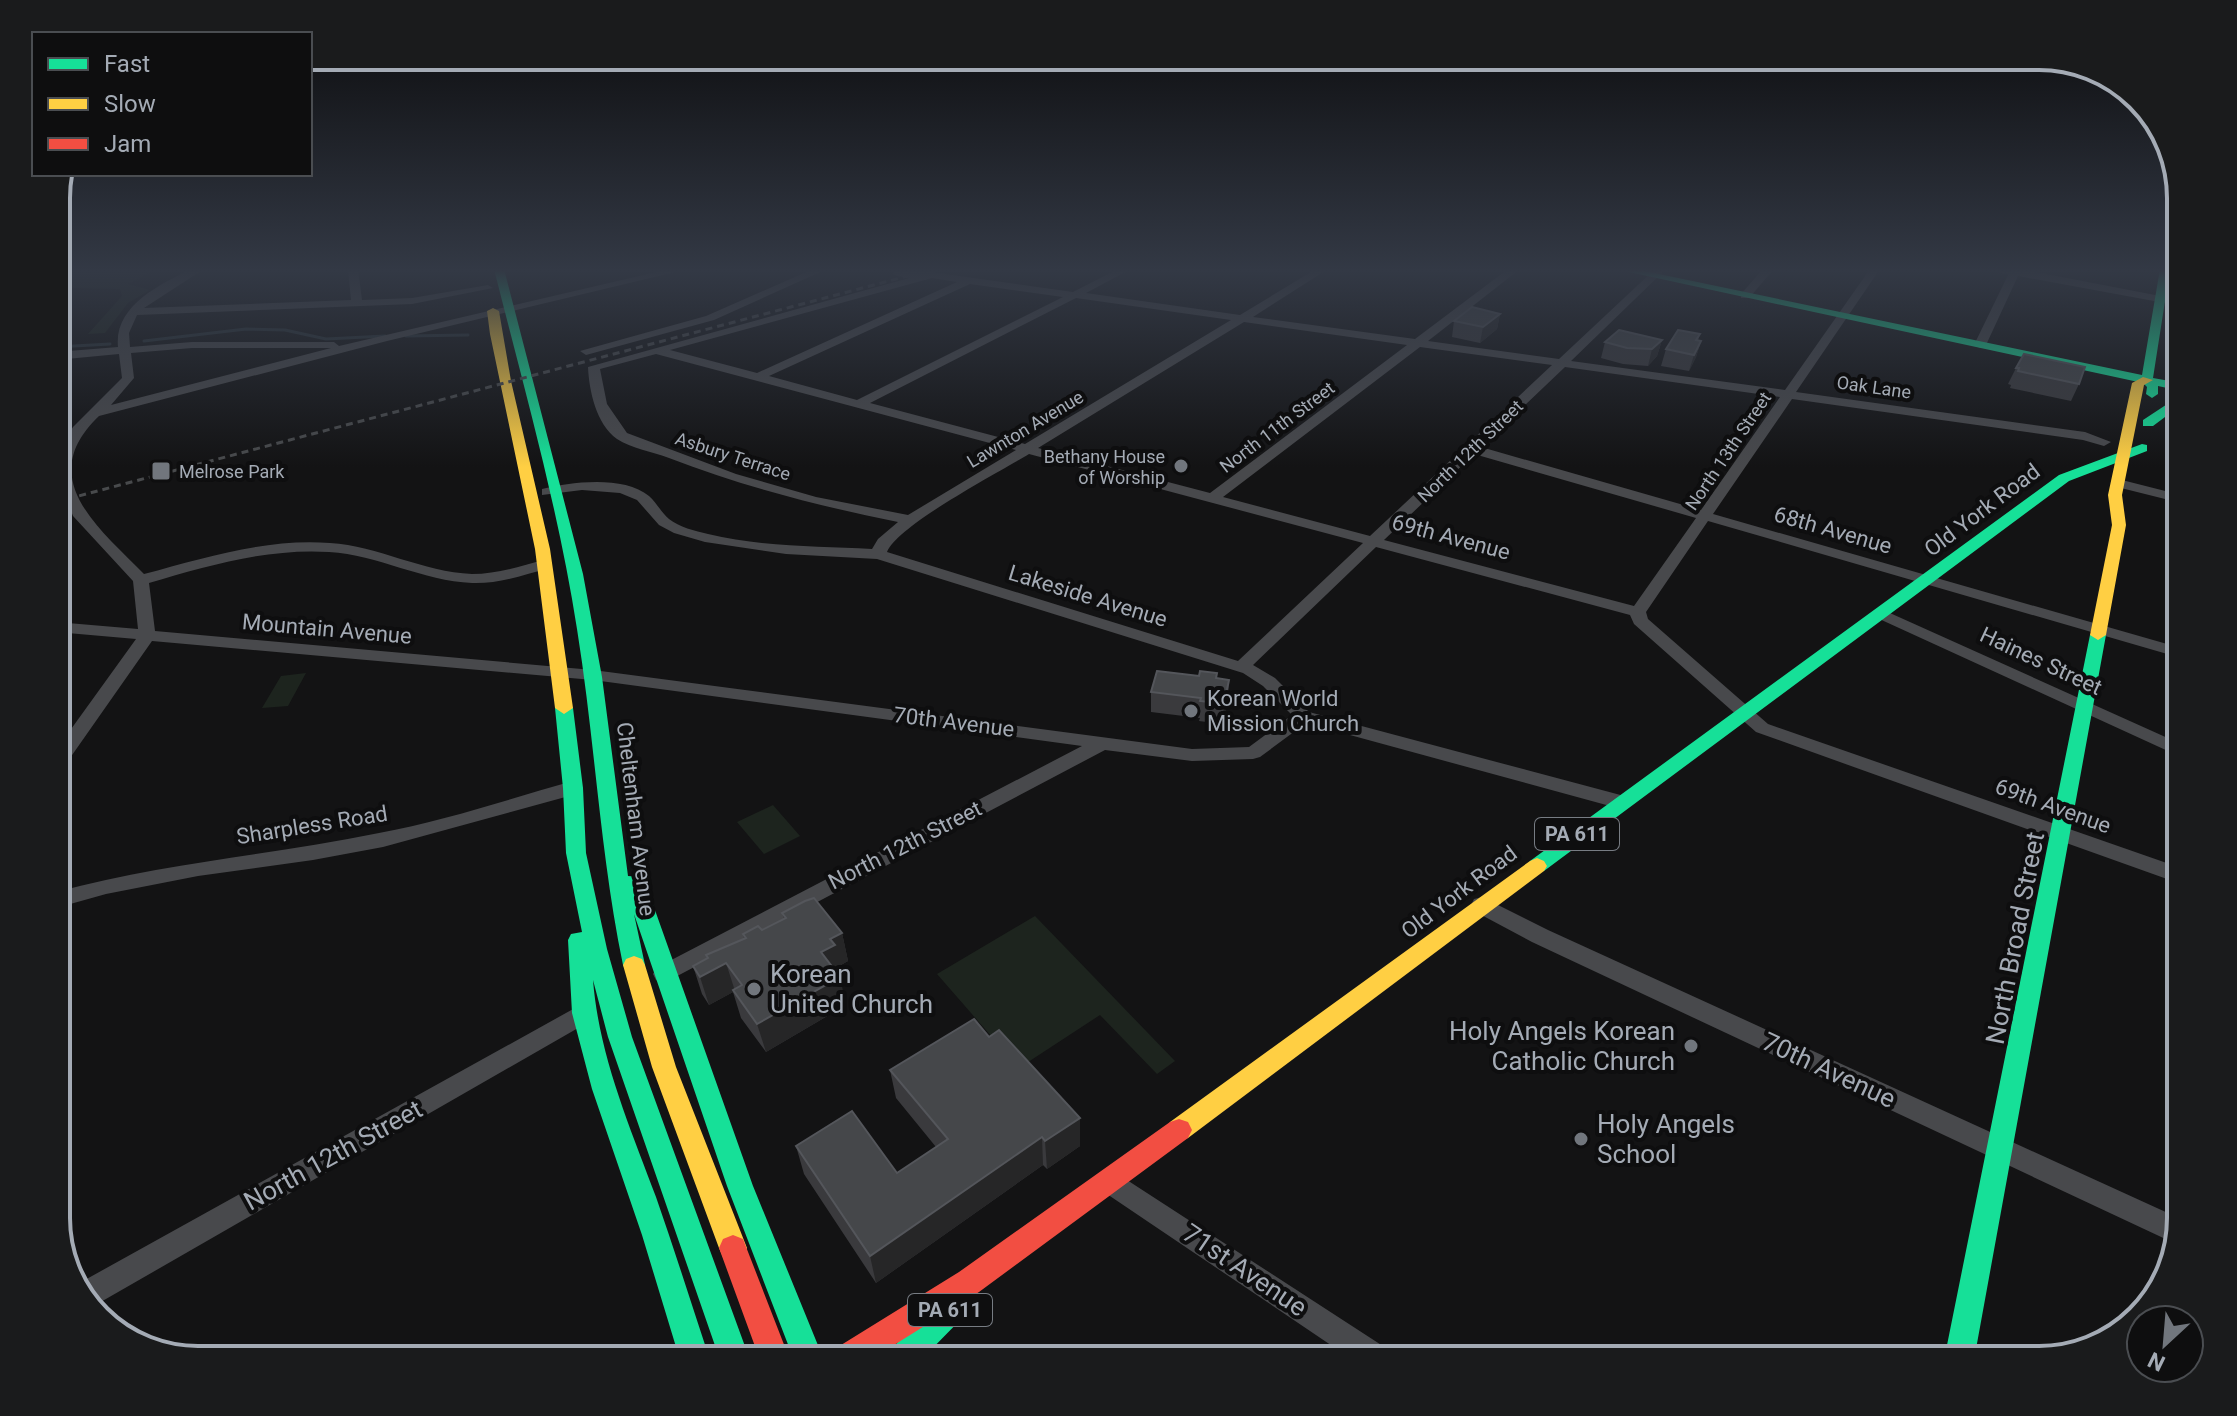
<svg xmlns="http://www.w3.org/2000/svg" width="2237" height="1416" font-family="Roboto,sans-serif">
	<style>
		.green { fill: #1d241e }
		.lines { fill: none; stroke-linecap: round; stroke-linejoin: round }
		.stream { stroke: #293237; stroke-width: 3 }
		.street { fill: #48494c; fill-rule: evenodd }
		.fast { fill: #16e098; fill-rule: evenodd }
		.slow { fill: #ffcf43; fill-rule: evenodd }
		.jam { fill: #f24e42; fill-rule: evenodd }
		.rail { stroke: #484a4c; stroke-width: 3; stroke-dasharray: 7 5; stroke-linecap: butt }
		.street-bridge { stroke: #48494c; stroke-width: 12 }
		.wall { fill: #3a3a3d }
		.shaded-wall { fill: #262627 }
		.building { fill: #45474a; stroke: #54565b; stroke-width: 2 }
		.poi-dot { fill: #71767d; stroke: #0e0e0f; stroke-width: 3 }
		.labels { text-anchor: middle; dominant-baseline: central; stroke-width: 8; stroke-linejoin: round; paint-order: stroke }
		.far-street-label { font-size: 18px; fill: #a4abb5; stroke: #0e0e0f }
		.far-poi-label { font-size: 18px; fill: #a4abb5; stroke: #0e0e0f; text-anchor: end }
		.shield { fill: #0e0e0f; stroke: #777c83; stroke-width: 2 }
		.shield-label { font-size: 20px; font-weight: bold; fill: #a4abb5 }
		.street-label { font-size: 22px; fill: #a4abb5; stroke: #0e0e0f }
		.poi-label { font-size: 22px; fill: #a4abb5; stroke: #0e0e0f; text-anchor: start }
		.near-street-label { font-size: 26px; fill: #a4abb5; stroke: #0e0e0f }
		.near-poi-label { font-size: 26px; fill: #a4abb5; stroke: #0e0e0f; text-anchor: start }
		.rim { fill: none; stroke: #a4abb5; stroke-width: 4 }
	</style>
	<rect width="100%" height="100%" fill="#131314"/>
	<path class="green" d="M58 269H157L128 284 150 290 128 303 105 333 88 334 122 296 120 289 70 288 56 291Z
		M306 673 288 706 262 708 281 676Z
		M773 805 800 836 764 854 737 822Z
		M1035 916 1175 1061 1157 1074 1100 1015 1019 1068 937 974Z"/>
	<g class="lines">
		<path class="stream" d="M406 336 468 335
			M144 341 246 329 285 330 326 339 385 336
			M56 347 110 344"/>
		<path class="street" d="M191 269H204L144 308 351 300 348 269H358L362 300 412 298 488 285 493 288 412 304 137 315 129 333 130 347 192 342H334L339 346 669 269H688L387 341 99 416C34 478 98 527 144 574 204 558 267 538 330 543 378 546 423 572 472 574 497 574 521 566 544 560L552 565 549 568C524 575 498 584 472 583 423 581 378 555 329 552 268 548 207 566 149 583L155 631 593 670 1192 749 1249 747 1292 715 1263 686 1243 673 877 559 786 554 705 542 674 533 659 525 637 500 620 493 582 490 542 495V489C570 482 624 475 649 496 656 502 661 512 669 519 679 527 695 531 708 534 761 547 819 546 872 549L878 539 898 522C819 506 744 487 669 458 653 452 631 448 617 439 596 424 589 390 588 367L920 275 924 271 1073 292 1118 269H1131L1086 293 1240 315 1316 269H1328L1253 317 1415 339 1508 269H1520L1428 341 1559 359 1655 269H1666L1571 361 1785 390 1870 269H1880L1796 392 2085 432 2111 442 2104 446 2083 440 1792 399 1713 514 2181 648V658L1708 521 1646 612 1648 619 1768 724 2181 868V884L1756 732 1634 624 1630 615 1376 547 1253 665 1275 678 1309 712 1628 797 1631 802 1628 807 1621 809 1306 723 1260 757 1253 759 1192 761 1105 750 664 983 656 980 653 974 656 968 1082 746 593 680 152 641 63 768 56 770V750L136 639 56 632V622L138 629 133 581 73 516 56 474 63 442 73 427 122 378 119 354 56 360V352L118 347C114 306 159 285 191 269ZM932 278 957 282 757 373 670 350ZM970 284 1063 297 857 400 769 376ZM1076 298 1231 320 1025 444 870 403ZM1244 322 1407 345 1210 493 1038 448ZM1420 347 1552 365 1370 536 1223 497ZM192 348H331L111 405 134 378 131 353ZM656 354 1016 450 908 515 816 497 736 474 627 433 607 404 600 369ZM1565 367 1780 397 1701 510 1481 447ZM1029 454 1363 543 1238 661 887 552C898 525 999 472 1029 454ZM1474 454 1696 518 1634 606 1384 540Z
			M813 269H827L714 320 586 355 580 351 706 316Z
			M1763 269H1774L1749 298H1741V294Z
			M1989 269H2021L2181 300V306L2018 276 1986 345 1980 348 1974 345 2008 275Z
			M2118 479 2181 495V503L2113 486V480Z
			M1881 609 2181 744V757L1875 617 1873 614 1875 611Z
			M573 781 580 783 583 788 580 793 383 847 313 860 198 876 106 894 56 908V892C163 863 271 855 379 833 444 821 509 799 573 781Z
			M1482 897 1548 930 2181 1219 2174 1243 1532 942 1474 911 1471 905 1474 899Z
			M584 1003 592 1006 596 1013 592 1020 92 1307 75 1290 74 1286Z
			M1110 1169 1389 1350 1394 1360H1353L1101 1190 1097 1181 1101 1172Z"/>
		<path class="fast" d="M494 269H504L583 574 602 677 628 876 641 877 645 882 753 1186 824 1360H794L727 1186 634 914 645 965 642 971 634 974 626 971 623 965C600 854 595 741 577 629 558 507 524 388 494 269Z
			M1615 269H1635L2142 375 2160 269H2170L2153 378 2181 383V391L2158 386V394L2152 398 2146 394 2147 387 2143 383Z
			M2181 395V405L2153 426H2143V420Z
			M2142 444 2147 445V451L2069 481 1544 871H1530L1527 866 1530 861 2059 475Z
			M2098 630 2106 635 1974 1360H1944L2090 635Z
			M564 702 573 708 583 788 586 853 607 949 632 1037 750 1360H720L608 1037 593 980C599 1056 630 1127 656 1197 675 1251 692 1306 710 1360H680L642 1235 592 1089 572 1013 568 940 571 934 582 932 566 853 563 788 555 708Z
			M960 1286 970 1290 974 1300 970 1310 921 1360H885L890 1350 950 1290Z"/>
		<path class="slow" d="M493 308 499 311 511 381 550 549 573 708 564 714 555 708 535 549 490 334 487 311Z
			M2143 377 2153 380 2144 385 2122 495 2126 525 2106 635 2098 640 2090 635 2112 525 2108 495 2132 383Z
			M1537 858 1544 861 1547 866 1544 871 1188 1138 1179 1141 1170 1138 1166 1130 1170 1122 1530 861Z
			M634 956 642 959 645 965 676 1067 747 1248 743 1257 733 1261 723 1257 719 1248 652 1067 623 965 626 959Z"/>
		<path class="jam" d="M1179 1119 1188 1122 1192 1130 1188 1138 979 1292 870 1360H828L833 1350 959 1272 1170 1122Z
			M733 1235 743 1239 790 1360H760L719 1248 723 1239Z"/>
		<path class="rail" d="M56 502 934 269"/>
		<path class="street-bridge" d="M898 270 924 274"/>
	</g>
	<path class="wall" d="M1500 314 1497 329 1480 343 1452 337 1454 321Z
		M1700 334 1698 341H1701L1696 357 1689 371 1661 366 1666 349Z
		M1662 340 1657 356 1648 366 1623 364 1601 358 1605 342Z
		M2016 368 2079 384 2071 401 2010 388 2011 385 2008 384Z
		M1216 679 1229 680 1228 700 1222 724 1199 721 1200 718 1151 712V692Z
		M782 913 842 933 848 961 839 966 841 973 838 974 846 1005 766 1052 741 1018 733 992 709 1005 702 994 693 966 707 958 706 955 744 939 743 934 762 930 784 919Z
		M989 1037 1080 1118V1146L1047 1169 1043 1165 876 1283 804 1174 796 1146 897 1173 936 1147 896 1098 890 1070Z"/>
	<path class="shaded-wall" d="M1500 314 1497 329 1480 343 1483 327Z
		M1662 340 1657 356 1648 366 1652 349Z
		M1701 341 1696 357 1689 371 1694 355Z
		M1229 680 1228 700 1222 724 1224 704Z
		M842 933 848 961 839 966 841 973 827 981 821 952 830 939Z
		M726 963 735 991 709 1005 700 977Z
		M840 977 846 1005 766 1052 757 1024Z
		M1080 1118V1146L1047 1169 1045 1141Z
		M1042 1137 1043 1165 876 1283 870 1256Z"/>
	<path class="building" d="M1472 307 1500 314 1483 327 1454 321Z
		M1619 330 1662 340 1652 349 1627 348 1605 342Z
		M1678 330 1700 334 1696 340 1701 341 1694 355 1666 349Z
		M2024 354 2085 367 2079 384 2018 371 2019 368H2016Z
		M1157 671 1199 676 1200 671 1217 673 1216 678 1229 680 1224 704 1200 701 1201 698 1151 692Z
		M814 898 842 933 830 939 835 945 821 952 840 977 757 1024 733 990 742 985 726 963 700 977 693 966 708 958 706 955 746 938 743 934 758 926 762 930 786 918 782 913 805 901Z
		M974 1019 989 1037 999 1030 1080 1118 1045 1141 1042 1137 870 1256 796 1146 852 1111 897 1173 948 1139 890 1070Z"/>
	<linearGradient id="sky" x2="0" y2="1"><stop stop-color="#0a0a0b"/><stop offset="0.58" stop-color="#333945"/><stop offset="1" stop-color="#333945" stop-opacity="0"/></linearGradient>
	<rect width="2237" height="467" fill="url(#sky)"/>
	<g class="poi-dot">
		<circle cx="1181" cy="466" r="8"/>
		<rect x="151" y="461" width="20" height="20" rx="4"/>
		<circle cx="1191" cy="711" r="8"/>
		<circle cx="754" cy="989" r="8"/>
		<circle cx="1691" cy="1046" r="8"/>
		<circle cx="1581" cy="1139" r="8"/>
	</g>
	<g class="labels">
		<g class="far-street-label">
			<text transform="translate(1874 387) rotate(8)">Oak Lane</text>
			<text transform="translate(1277 427) rotate(-37)">North 11th Street</text>
			<text transform="translate(1025 429) rotate(-31)">Lawnton Avenue</text>
			<text transform="translate(1470 451) rotate(-44)">North 12th Street</text>
			<text transform="translate(1728 451) rotate(-56)">North 13th Street</text>
			<text transform="translate(733 456) rotate(18)">Asbury Terrace</text>
		</g>
		<g class="far-poi-label">
			<text x="1165" y="456">Bethany House<tspan x="1165" dy="21">of Worship</tspan></text>
			<text x="179" y="471" text-anchor="start">Melrose Park</text>
		</g>
		<g class="shield">
			<rect x="1535" y="818" width="84" height="32" rx="6"/>
			<rect x="908" y="1294" width="84" height="32" rx="6"/>
		</g>
		<g class="shield-label">
			<text x="1577" y="834">PA 611</text>
			<text x="950" y="1310">PA 611</text>
		</g>
		<g class="street-label">
			<text transform="translate(1982 510) rotate(-37)">Old York Road</text>
			<text transform="translate(1833 530) rotate(16)">68th Avenue</text>
			<text transform="translate(1451 537) rotate(15)">69th Avenue</text>
			<text transform="translate(1088 596) rotate(17)">Lakeside Avenue</text>
			<text transform="translate(327 629) rotate(5)">Mountain Avenue</text>
			<text transform="translate(2041 661) rotate(25)">Haines Street</text>
			<text transform="translate(954 722) rotate(7)">70th Avenue</text>
			<text transform="translate(2053 806) rotate(20)">69th Avenue</text>
			<text transform="translate(636 819) rotate(83)">Cheltenham Avenue</text>
			<text transform="translate(312 825) rotate(-9)">Sharpless Road</text>
			<text transform="translate(905 845) rotate(-27)">North 12th Street</text>
			<text transform="translate(1459 892) rotate(-37)">Old York Road</text>
		</g>
		<g class="poi-label">
			<text x="1207" y="698">Korean World<tspan x="1207" dy="25">Mission Church</tspan></text>
		</g>
		<g class="near-street-label">
			<text transform="translate(2015 938) rotate(-79)">North Broad Street</text>
			<text transform="translate(1829 1070) rotate(25)">70th Avenue</text>
			<text transform="translate(333 1155) rotate(-29)">North 12th Street</text>
			<text transform="translate(1245 1270) rotate(34)">71st Avenue</text>
		</g>
		<g class="near-poi-label">
			<text x="770" y="974">Korean<tspan x="770" dy="30">United Church</tspan></text>
			<text x="1675" y="1031" text-anchor="end">Holy Angels Korean<tspan x="1675" dy="30">Catholic Church</tspan></text>
			<text x="1597" y="1124">Holy Angels<tspan x="1597" dy="30">School</tspan></text>
		</g>
	</g>
	<path d="M0 0H2237V1416H0ZM198 70H2039A128 128 0 0 1 2167 198V1218A128 128 0 0 1 2039 1346H198A128 128 0 0 1 70 1218V198A128 128 0 0 1 198 70Z" fill="#1a1b1c" fill-rule="evenodd"/>
	<path class="rim" d="M198 70H2039A128 128 0 0 1 2167 198V1218A128 128 0 0 1 2039 1346H198A128 128 0 0 1 70 1218V198A128 128 0 0 1 198 70Z"/>
	<rect x="32" y="32" width="280" height="144" fill="#0e0e0f" stroke="#4a4d51" stroke-width="2"/>
	<rect x="48" y="58" width="40" height="12" fill="#16e098" stroke="#4a4d51" stroke-width="2"/>
	<text x="104" y="72" font-size="24" fill="#a4abb5">Fast</text>
	<rect x="48" y="98" width="40" height="12" fill="#ffcf43" stroke="#4a4d51" stroke-width="2"/>
	<text x="104" y="112" font-size="24" fill="#a4abb5">Slow</text>
	<rect x="48" y="138" width="40" height="12" fill="#f24e42" stroke="#4a4d51" stroke-width="2"/>
	<text x="104" y="152" font-size="24" fill="#a4abb5">Jam</text>
	<g transform="translate(2165 1344) rotate(206)"><circle r="38" fill="#0e0e0f" stroke="#4a4d51" stroke-width="2"/>
	<path d="M0-6L14 30L0 20L-14 30Z" fill="#71767d"/>
	<text y="-12" font-size="22" font-weight="bold" text-anchor="middle" fill="#a4abb5">N</text>
	</g>
</svg>
